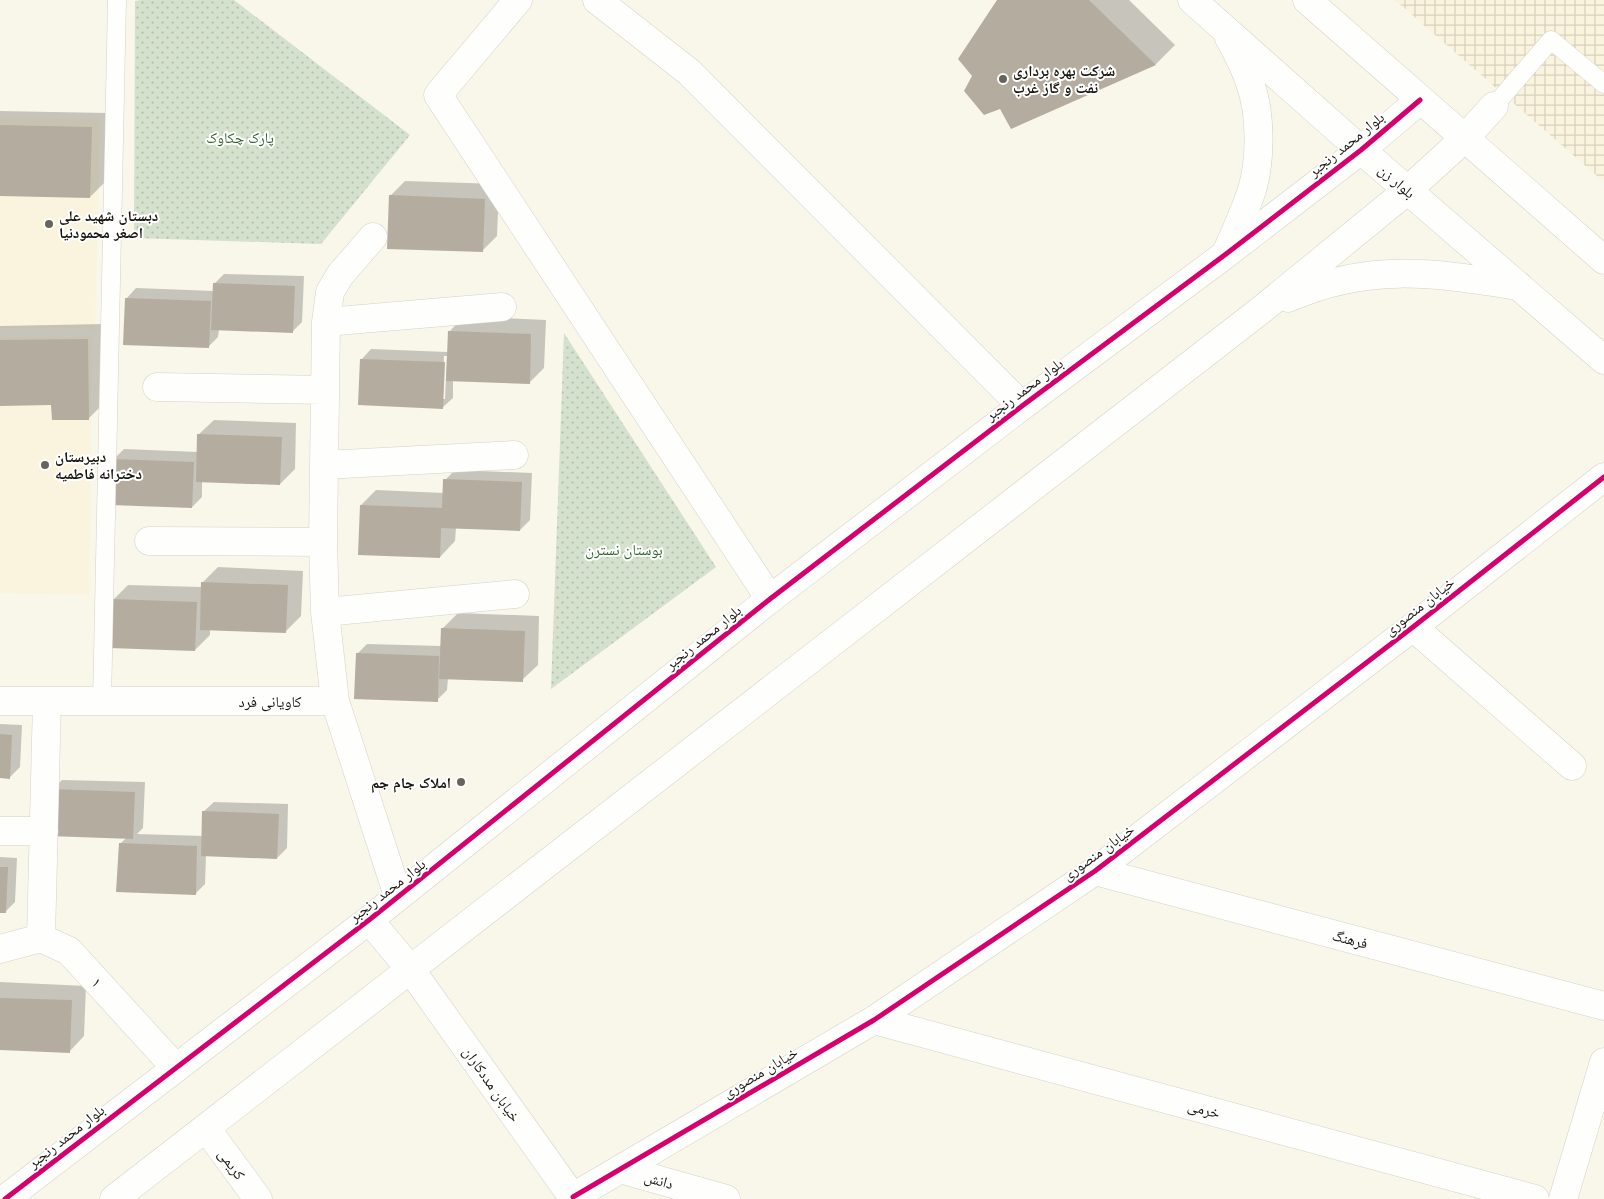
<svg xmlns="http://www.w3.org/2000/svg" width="1604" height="1199" font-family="Montserrat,'Noto Naskh Arabic',sans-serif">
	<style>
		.built { fill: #faf4de }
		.industrial { fill: url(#industrial-grid) }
		.park { fill: url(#park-dots) }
		.shadow { fill: #0003; fill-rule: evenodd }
		.building { fill: #b4ac9f }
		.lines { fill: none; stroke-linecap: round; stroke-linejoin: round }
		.lane-casing { stroke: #d4d1c8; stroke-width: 19 }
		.street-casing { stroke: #d4d1c8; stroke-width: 29 }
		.secondary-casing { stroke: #d4d1c8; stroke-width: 29 }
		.lane { stroke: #fefefc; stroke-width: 18 }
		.street { stroke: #fefefc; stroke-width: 28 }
		.secondary { stroke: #fefefc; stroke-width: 28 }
		.cycleway-casing { stroke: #fff; stroke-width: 8 }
		.cycleway { stroke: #d6006c; stroke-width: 5 }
		.poi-dot { fill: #67645c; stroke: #fff; stroke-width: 2 }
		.labels { text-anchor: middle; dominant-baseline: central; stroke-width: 4; stroke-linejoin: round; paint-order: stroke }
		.poi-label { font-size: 15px; font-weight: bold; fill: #18160f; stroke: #fff; text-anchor: start }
		.park-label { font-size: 15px; fill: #2d622b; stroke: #fff }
		.street-label { font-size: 15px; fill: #18160f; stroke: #fff }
	</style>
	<defs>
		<pattern id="industrial-grid" width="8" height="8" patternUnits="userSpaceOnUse" patternTransform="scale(1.25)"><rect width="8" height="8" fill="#faf4de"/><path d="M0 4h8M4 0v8" fill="none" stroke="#d6d0bd"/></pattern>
		<pattern id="park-dots" width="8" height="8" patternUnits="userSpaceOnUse" patternTransform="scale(1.25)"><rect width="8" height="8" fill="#d4e1cc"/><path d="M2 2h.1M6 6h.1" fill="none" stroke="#b5c0ae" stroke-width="1.8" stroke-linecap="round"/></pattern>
	</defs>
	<rect width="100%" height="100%" fill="#f9f6ea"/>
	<path class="built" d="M0 118 100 119 95 329 0 328Z
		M0 337H92L89 595 0 593Z"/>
	<path class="industrial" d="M1395 0H1604V182Z"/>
	<path class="park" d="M141 0H234L410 135 321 244 134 238 135 1Z
		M564 333 716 567 551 689Z"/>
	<path class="shadow" d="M998 0H1129L1175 45 1156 64 1011 127 1000 107 973 76Z
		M0 111 107 113 105 182 90 197 0 195Z
		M405 181 499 184 497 236 482 251 390 196Z
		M224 274 304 276 302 322 292 332 219 329 218 337 208 347 126 299 136 288 214 291V284Z
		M464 316 546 320 544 368 529 383 453 380V398L442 408 361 360 371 349 448 352 449 332ZM444 356H447L445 399H442Z
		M103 324V404L88 419 53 404 0 405V326Z
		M214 420 296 423 295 469 280 484 202 481V497L192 507 114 459 124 449 198 452V435Z
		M455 470 532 473 530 520 520 530 456 528 455 541 440 557 361 505 376 490 444 493 445 480Z
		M218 567 303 571 301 616 286 631 210 629V635L195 650 113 600 128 585 202 587 203 582Z
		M458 613 539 616 538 665 522 680 448 678 447 690 437 700 357 654 367 644 442 646 443 628Z
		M0 724 22 725 20 767 10 777H0Z
		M62 780 145 782 143 828 137 834 203 836V812L214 802 288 804 287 848 277 858 206 855 205 884 195 894 120 844 126 838 52 790Z
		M0 857 17 858 15 902 5 912H0Z
		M0 982 86 986 84 1036 69 1052 0 1049Z"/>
	<path class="building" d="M997 0H1089L1156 65 1011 129 1000 109 984 115 964 91 972 76 958 59Z
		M0 125 92 127 90 198 0 196Z
		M389 195 485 199 483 252 387 249Z
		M213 283 295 286 293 333 211 330Z
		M125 298 211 301 209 348 123 345Z
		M448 331 531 334 530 384 446 381Z
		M88 339 89 420H52L51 405 0 406V340Z
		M360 359 445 362 443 409 358 405Z
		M197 434 282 437 280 485 196 482Z
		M113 459 194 462 192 508 111 505Z
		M443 479 522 482 520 531 441 528 440 558 358 555 360 505 442 508Z
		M201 582 288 585 286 633 200 630Z
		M111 599 197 602 195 651 109 648Z
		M441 628 525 631 523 682 439 679Z
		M356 653 439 656 438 702 354 699Z
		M0 734 12 735 10 779 0 778Z
		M51 789 135 792 133 839 49 836Z
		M202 811 279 814 277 859 201 856Z
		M119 843 197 846 196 895 116 892Z
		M0 867H8L6 913H0Z
		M0 998 72 1000 70 1053 0 1050Z"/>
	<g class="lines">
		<g class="lane-casing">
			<path id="lane" d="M1494 106 1551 40 1604 84
				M102 702 117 0"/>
		</g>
		<g class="street-casing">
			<path id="street" d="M518 0 438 95 770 599
				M597 0 689 72 1022 406
				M1465 138 1494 106
				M373 237 340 275 330 292 326 322 323 542 325 612 335 701 398 896
				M326 322 502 307
				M157 387 325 390
				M324 465 514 455
				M149 541 323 542
				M325 612 515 594
				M1413 627 1572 766
				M0 701H335
				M0 831H44
				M1095 871 1604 1006
				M41 938 47 701
				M0 949 41 938 69 951 175 1067
				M874 1020 1535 1199
				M206 1128 258 1199
				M620 1169 726 1199
				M573 1197 874 1020 1095 871 1413 627 1604 477
				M1563 1199 1604 1062"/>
		</g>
		<g class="secondary-casing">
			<path id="secondary" d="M1192 0 1361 150 1604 360
				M1307 0 1604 260
				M1227 251C1236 231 1245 211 1252 190 1261 159 1261 113 1250 83 1245 67 1237 52 1229 38
				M1288 298C1370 262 1434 273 1519 286
				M369 920 411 970 574 1199
				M5 1199 369 920 770 599 1022 406 1226 254 1361 150 1420 100
				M114 1199 1261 310 1408 190 1465 138"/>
		</g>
		<use href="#lane" class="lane"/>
		<use href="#street" class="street"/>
		<use href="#secondary" class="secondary"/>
		<g class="cycleway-casing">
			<path id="cycleway" d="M573 1197 874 1020 1095 871 1413 627 1604 477
				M5 1199 369 920 770 599 1022 406 1226 254 1361 150 1420 100"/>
		</g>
		<use href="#cycleway" class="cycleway"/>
	</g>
	<g class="poi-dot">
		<circle cx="1003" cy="79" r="5"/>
		<circle cx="49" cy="224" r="5"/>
		<circle cx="45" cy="465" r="5"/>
		<circle cx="461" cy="782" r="5"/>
	</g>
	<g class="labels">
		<g class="poi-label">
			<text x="1013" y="70">شرکت بهره برداری<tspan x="1013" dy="17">نفت و گاز غرب</tspan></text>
			<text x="59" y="215">دبستان شهید علی<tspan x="59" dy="17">اصغر محمودنیا</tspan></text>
			<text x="55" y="456">دبیرستان<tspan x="55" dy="17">دخترانه فاطمیه</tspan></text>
			<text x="451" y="782" text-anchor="end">املاک جام جم</text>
		</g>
		<g class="park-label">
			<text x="240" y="137">پارک چکاوک</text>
			<text x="624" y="549">بوستان نسترن</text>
		</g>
		<g class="street-label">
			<text transform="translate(1346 144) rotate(-39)">بلوار محمد رنجبر</text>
			<text transform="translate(1397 181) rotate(41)">بلوار زن</text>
			<text transform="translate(1024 389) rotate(-37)">بلوار محمد رنجبر</text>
			<text transform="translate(1419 606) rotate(-38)">خیابان منصوری</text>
			<text transform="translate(703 637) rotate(-39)">بلوار محمد رنجبر</text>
			<text x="270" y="701">کاویانی فرد</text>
			<text transform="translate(1098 852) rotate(-36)">خیابان منصوری</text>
			<text transform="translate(387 890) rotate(-38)">بلوار محمد رنجبر</text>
			<text transform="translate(1350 939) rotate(15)">فرهنگ</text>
			<text transform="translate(97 982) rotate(48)">۱</text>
			<text transform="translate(760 1072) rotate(-31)">خیابان منصوری</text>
			<text transform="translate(492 1084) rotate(55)">خیابان مددکاران</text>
			<text transform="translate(1204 1109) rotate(15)">خرمی</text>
			<text transform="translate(66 1136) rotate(-38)">بلوار محمد رنجبر</text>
			<text transform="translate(232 1164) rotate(54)">کریمی</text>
			<text transform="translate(659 1180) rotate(16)">دانش</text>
		</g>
	</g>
</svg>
